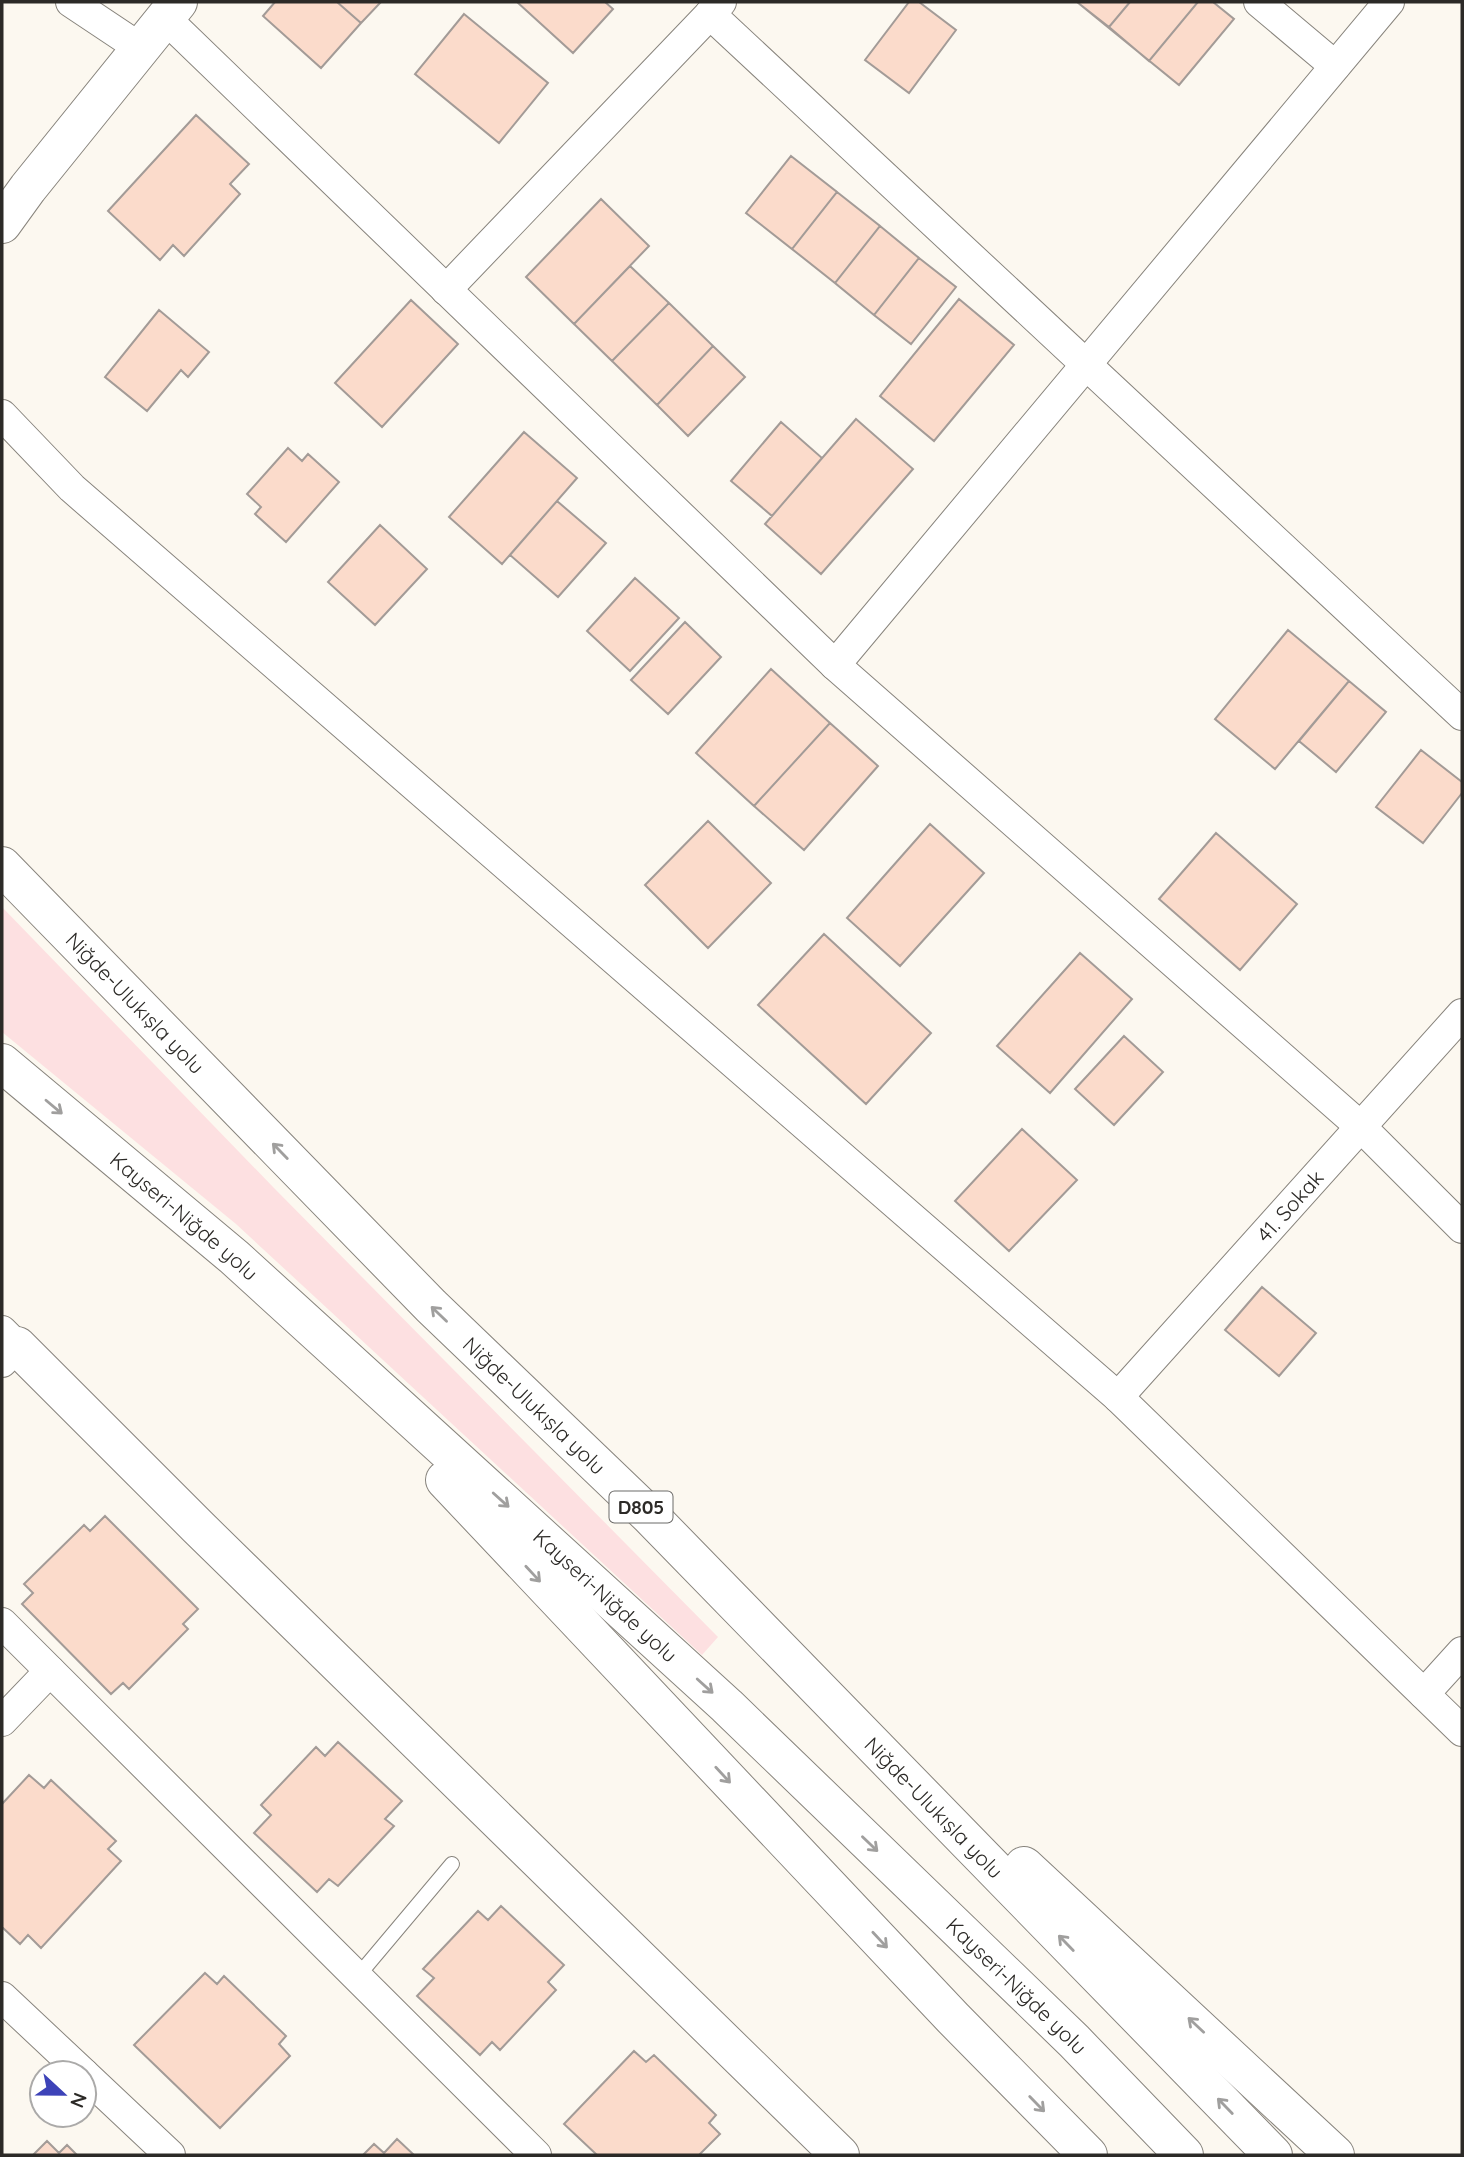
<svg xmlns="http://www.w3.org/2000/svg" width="1464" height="2157" font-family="Quicksand,sans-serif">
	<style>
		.green { fill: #fde0e1 }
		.building { fill: #fbdbcb; stroke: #a39b97; stroke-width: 2 }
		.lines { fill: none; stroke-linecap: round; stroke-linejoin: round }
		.lane-casing { stroke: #88847d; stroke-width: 16 }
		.street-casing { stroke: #88847d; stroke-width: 32 }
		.secondary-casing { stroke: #88847d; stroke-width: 40 }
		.highway-casing { stroke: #88847d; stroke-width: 40 }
		.lane { stroke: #fff; stroke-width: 14 }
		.street { stroke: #fff; stroke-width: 30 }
		.secondary { stroke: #fff; stroke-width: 38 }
		.highway { stroke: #fff; stroke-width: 38 }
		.oneway { stroke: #a09f9e }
		.labels { text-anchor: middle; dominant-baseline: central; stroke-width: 6; stroke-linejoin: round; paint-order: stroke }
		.shield { fill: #fff; stroke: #6b6a68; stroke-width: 2 }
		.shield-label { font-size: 19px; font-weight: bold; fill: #2c2a27 }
		.street-label { font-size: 21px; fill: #2c2a27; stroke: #fff }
	</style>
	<rect width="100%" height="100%" fill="#fcf8f0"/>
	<path class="green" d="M2 907 274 1188 718 1637 702 1655 236 1224 2 1032Z"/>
	<path class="building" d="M275 2H337L361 23 321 68 263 16Z
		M337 2H381L361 23Z
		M517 2H605L613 9 573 53Z
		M909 2H919L956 30 909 93 865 60Z
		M1077 2H1130L1109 27Z
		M1077 2H1213L1234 19 1179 85Z
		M1130 2H1198L1149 61 1109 27Z
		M464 14 548 83 499 143 415 74Z
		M196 115 249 164 230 184 240 194 184 256 173 245 160 260 108 211Z
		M791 156 837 192 792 249 746 213Z
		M837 192 880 226 835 283 792 249Z
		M601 199 649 246 574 324 526 277Z
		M880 226 919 258 874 315 835 283Z
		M919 258 956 287 911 344 874 315Z
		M630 266 669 303 612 361 574 324Z
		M959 299 1014 345 934 441 880 396Z
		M411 300 458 344 382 427 335 383Z
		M669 303 713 346 657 405 612 361Z
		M159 310 209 352 188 377 181 370 147 411 105 377Z
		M713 346 745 377 688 436 657 405Z
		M856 419 913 469 821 574 765 524Z
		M781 422 822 458 772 516 731 481Z
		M524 432 577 478 502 564 449 517Z
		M288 448 302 461 308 454 339 482 286 542 255 514 261 507 247 494Z
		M557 501 606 543 558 597 510 555Z
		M380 525 427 569 375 625 328 582Z
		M635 578 679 618 630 671 587 631Z
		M685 622 721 657 668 714 631 680Z
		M1288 630 1349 681 1275 769 1215 719Z
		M771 669 830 723 754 806 696 753Z
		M1349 681 1386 712 1336 772 1299 741Z
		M830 723 878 766 804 850 754 806Z
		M1421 750 1462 782V793L1423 843 1376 807Z
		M708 821 771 883 708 948 645 885Z
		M930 824 984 873 900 966 847 918Z
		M1216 833 1297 904 1240 970 1159 899Z
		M824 934 931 1033 866 1104 758 1005Z
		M1080 953 1132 999 1050 1093 997 1046Z
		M1124 1036 1163 1072 1114 1125 1075 1089Z
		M1022 1129 1077 1180 1009 1251 955 1201Z
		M1262 1287 1316 1333 1279 1376 1225 1330Z
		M105 1516 198 1609 183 1624 188 1629 129 1689 123 1683 111 1694 22 1604 33 1593 24 1584 84 1525 90 1531Z
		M338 1742 402 1801 385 1819 394 1826 338 1886 329 1879 317 1892 254 1833 271 1815 261 1805 316 1747 325 1756Z
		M29 1775 44 1788 51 1780 116 1841 108 1849 121 1861 41 1948 28 1935 20 1944 2 1927V1804Z
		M501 1906 564 1965 548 1982 556 1990 500 2050 492 2042 480 2055 417 1996 434 1978 423 1969 478 1911 488 1920Z
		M205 1973 217 1984 224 1976 286 2036 279 2044 290 2056 220 2128 134 2045Z
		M634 2051 646 2062 654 2055 716 2115 709 2123 720 2134 699 2155H597L564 2124Z
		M397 2139 414 2155H363L374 2144 384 2153Z
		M47 2141 59 2153 67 2145 77 2155H33Z"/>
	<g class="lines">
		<g class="lane-casing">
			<path id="lane" d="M357 1977 452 1864"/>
		</g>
		<g class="street-casing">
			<g id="street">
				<path d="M71 2 140 48"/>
				<path d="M721 2 710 14 1462 715"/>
				<path d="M1259 2 1335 66"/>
				<path d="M165 18 835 665 1361 1127 1462 1228"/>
				<path d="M446 290 710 14"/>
				<path d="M2 415 72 488 1118 1397 1462 1731"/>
				<path d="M835 665 1389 2"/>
				<path d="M2 1331 17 1346 2 1362"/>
				<path id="s1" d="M1118 1397 1462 1014"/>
				<path d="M2 1623 536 2155"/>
				<path d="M1424 1694 1462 1652"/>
				<path d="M2 1721 50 1671"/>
				<path d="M2 1997 83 2073"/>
				<path d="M84 2074 170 2155"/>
			</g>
		</g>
		<g class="secondary-casing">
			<path id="secondary" d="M2 224 28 188 178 2
				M17 1346 198 1527 840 2155"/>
		</g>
		<g class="highway-casing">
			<g id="highway">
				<path id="s2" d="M2 866 431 1306 649 1515 1273 2155"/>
				<path id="s3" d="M2 1063 234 1257 727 1706 1074 2041 1184 2155"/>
				<path d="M445 1480 953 2018 1088 2155"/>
				<path d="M1024 1866 1335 2155"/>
			</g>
		</g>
		<use href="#lane" class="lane"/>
		<use href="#street" class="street"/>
		<use href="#secondary" class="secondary"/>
		<use href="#highway" class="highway"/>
	</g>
	<defs><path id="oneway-shaft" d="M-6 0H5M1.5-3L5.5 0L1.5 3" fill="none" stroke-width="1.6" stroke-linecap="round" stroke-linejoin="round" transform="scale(1.75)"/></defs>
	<g class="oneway">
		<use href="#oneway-shaft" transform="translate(54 1107) rotate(40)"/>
		<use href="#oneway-shaft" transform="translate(280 1151) rotate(-134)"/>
		<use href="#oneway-shaft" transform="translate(439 1314) rotate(-136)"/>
		<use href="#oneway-shaft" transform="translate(501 1500) rotate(42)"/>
		<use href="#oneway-shaft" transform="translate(533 1574) rotate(47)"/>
		<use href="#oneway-shaft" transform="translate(705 1686) rotate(42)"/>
		<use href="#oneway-shaft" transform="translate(723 1775) rotate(47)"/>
		<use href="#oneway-shaft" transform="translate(870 1844) rotate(44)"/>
		<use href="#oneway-shaft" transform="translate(880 1940) rotate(47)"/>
		<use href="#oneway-shaft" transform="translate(1066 1943) rotate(-134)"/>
		<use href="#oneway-shaft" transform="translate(1196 2025) rotate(-137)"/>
		<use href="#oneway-shaft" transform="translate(1037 2104) rotate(46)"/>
		<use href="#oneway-shaft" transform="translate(1225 2106) rotate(-134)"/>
	</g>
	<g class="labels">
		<rect class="shield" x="609.5" y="1491.5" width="63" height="31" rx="5"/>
		<g class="shield-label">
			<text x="641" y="1507">D805</text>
		</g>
		<g class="street-label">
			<text stroke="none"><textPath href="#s2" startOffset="191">Niğde-Ulukışla yolu</textPath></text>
			<text stroke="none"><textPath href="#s1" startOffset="257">41. Sokak</textPath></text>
			<text stroke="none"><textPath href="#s3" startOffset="238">Kayseri-Niğde yolu</textPath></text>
			<text stroke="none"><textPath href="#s2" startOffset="758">Niğde-Ulukışla yolu</textPath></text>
			<text stroke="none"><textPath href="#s3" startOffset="805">Kayseri-Niğde yolu</textPath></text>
			<text stroke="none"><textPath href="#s2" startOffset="1325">Niğde-Ulukışla yolu</textPath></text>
			<text stroke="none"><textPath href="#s3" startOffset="1372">Kayseri-Niğde yolu</textPath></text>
		</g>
	</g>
	<rect width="1464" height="2157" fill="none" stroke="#2c2a27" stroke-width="7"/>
	<g transform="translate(63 2094) rotate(112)"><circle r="33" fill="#ffffff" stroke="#abaaa9" stroke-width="2"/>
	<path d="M0-5L12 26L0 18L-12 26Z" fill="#3d43b8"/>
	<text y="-10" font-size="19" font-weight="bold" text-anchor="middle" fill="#2c2a27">N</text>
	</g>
</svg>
